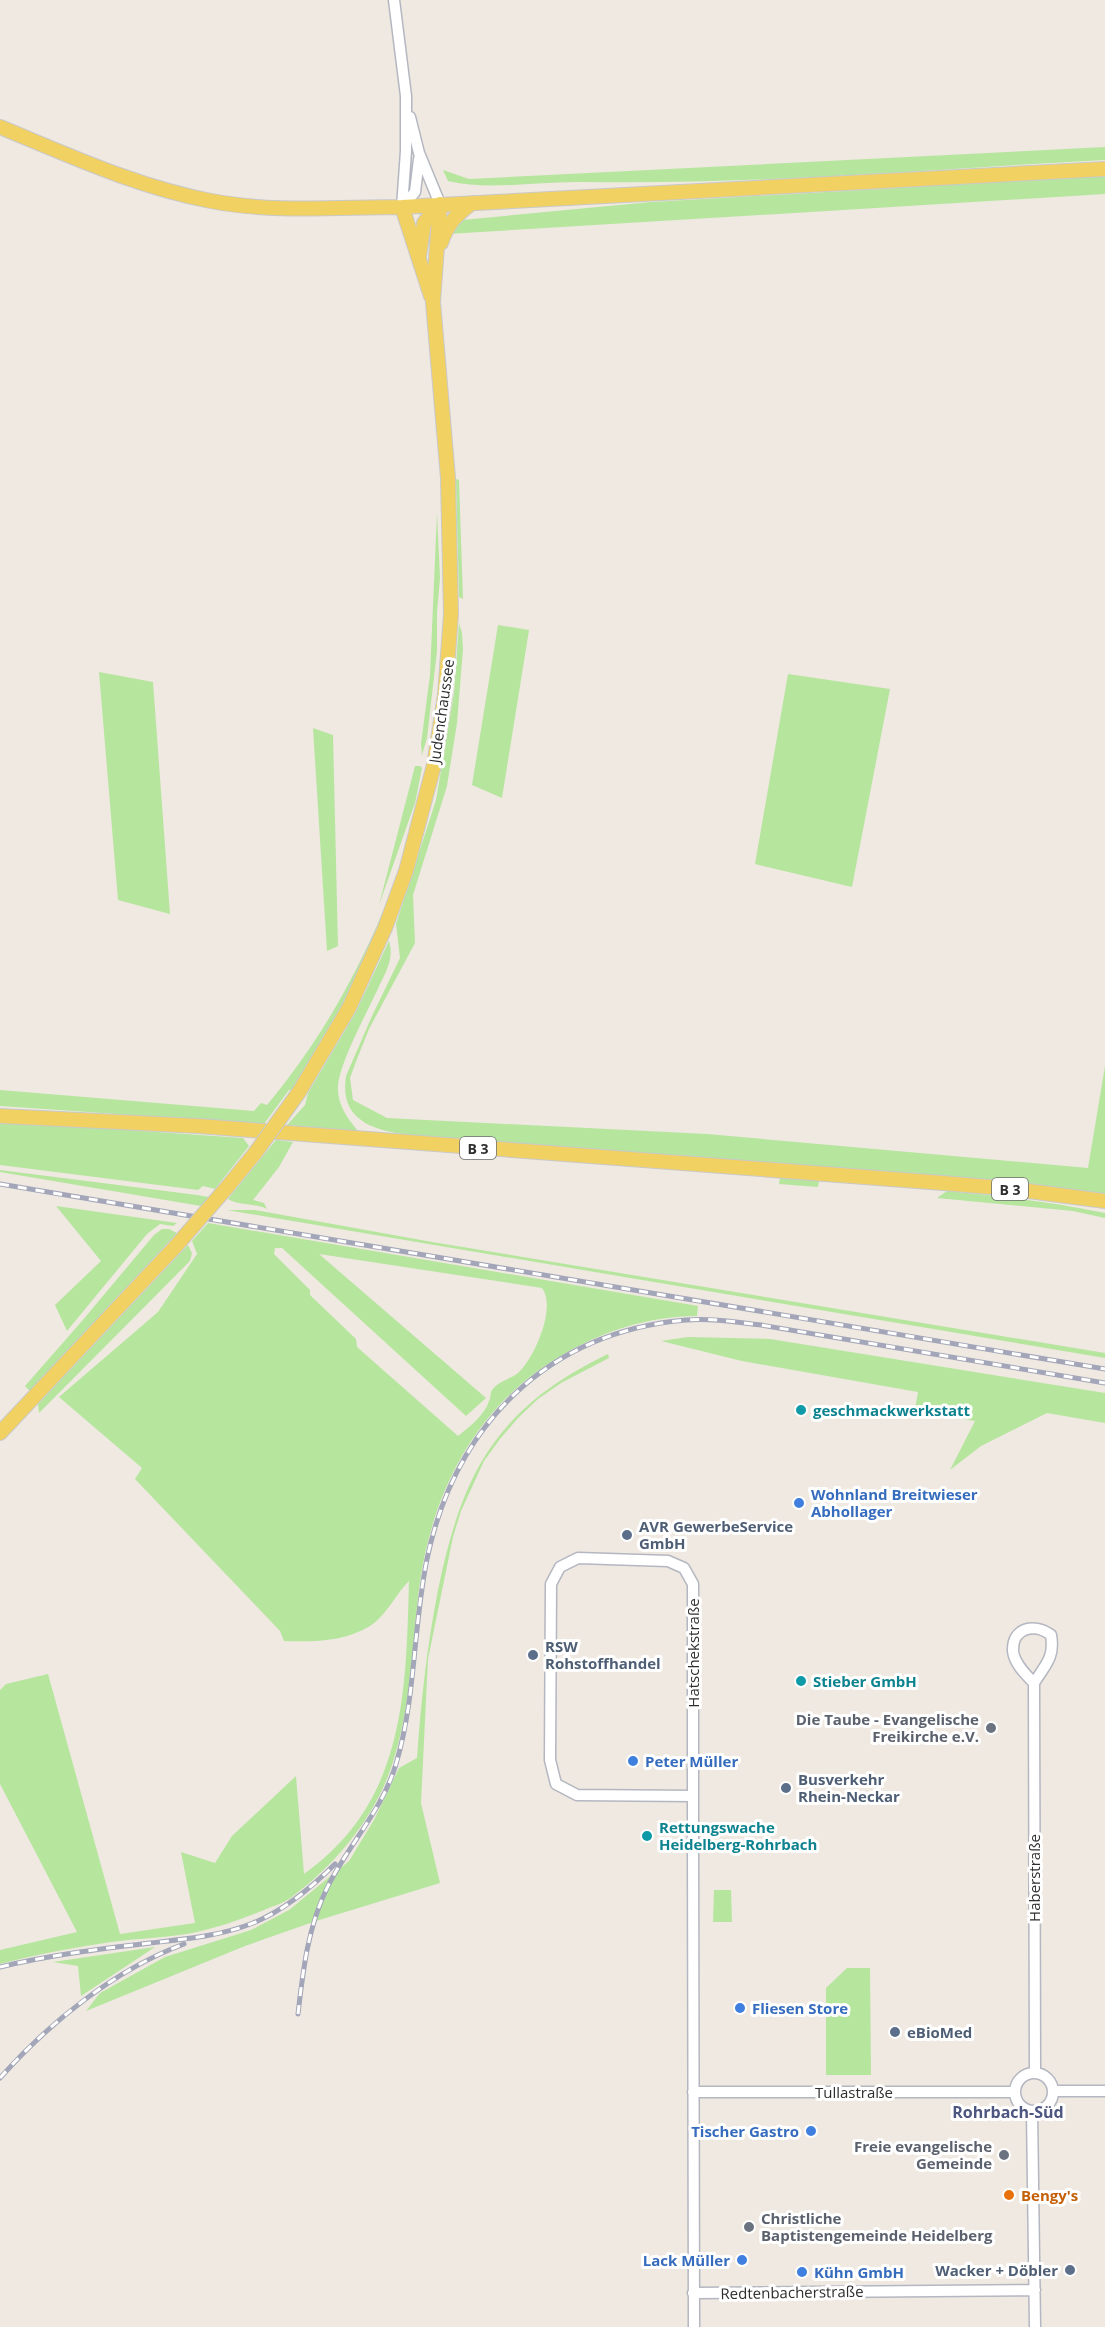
<svg xmlns="http://www.w3.org/2000/svg" width="1105" height="2327" font-family="'Open Sans',sans-serif">
	<style>
		.green { fill: #b6e59e; fill-rule: evenodd }
		.lines { fill: none; stroke-linecap: round; stroke-linejoin: round }
		.minor-casing { stroke: #b4b7c1; stroke-width: 13 }
		.major-casing { stroke: #c9c9c9; stroke-width: 16 }
		.minor { stroke: #fff; stroke-width: 10 }
		.major { stroke: #f2d163; stroke-width: 14 }
		.rail-casing { stroke: #a3a6b8; stroke-width: 5 }
		.rail { stroke: #fff; stroke-width: 3; stroke-dasharray: 9; stroke-linecap: butt }
		.major-bridge-casing { stroke: #c9c9c9; stroke-width: 16; stroke-linecap: butt }
		.major-bridge { stroke: #f2d163; stroke-width: 14 }
		.culture-dot { fill: #0f9aa8; stroke: #fff; stroke-width: 2 }
		.shop-dot { fill: #3f7fe0; stroke: #fff; stroke-width: 2 }
		.service-dot { fill: #5c6f8a; stroke: #fff; stroke-width: 2 }
		.worship-dot { fill: #6b7280; stroke: #fff; stroke-width: 2 }
		.food-dot { fill: #e8710a; stroke: #fff; stroke-width: 2 }
		.labels { text-anchor: middle; dominant-baseline: central; stroke-width: 6; stroke-linejoin: round; paint-order: stroke }
		.shield { fill: #fff; stroke: #6d6d6d; stroke-width: 1.5 }
		.shield-label { font-size: 14px; font-weight: bold; fill: #2e2e2e }
		.street-label { font-size: 15px; fill: #2e2e2e; stroke: #fff }
		.culture-label { font-size: 15px; font-weight: bold; fill: #0d838f; stroke: #fff; text-anchor: start }
		.shop-label { font-size: 15px; font-weight: bold; fill: #366cbe; stroke: #fff; text-anchor: start }
		.service-label { font-size: 15px; font-weight: bold; fill: #4e5e75; stroke: #fff; text-anchor: start }
		.worship-label { font-size: 15px; font-weight: bold; fill: #5b616d; stroke: #fff; text-anchor: end }
		.food-label { font-size: 15px; font-weight: bold; fill: #c56008; stroke: #fff; text-anchor: start }
		.neighbourhood-label { font-size: 16px; font-weight: bold; fill: #4d5680; stroke: #fff }
	</style>
	<rect width="100%" height="100%" fill="#efe9e1"/>
	<path class="green" d="M1105 147V160C932 169 756 185 583 182 538 181 491 191 448 181L443 170 469 179Z
		M1105 176V194L448 234 462 220 651 202Z
		M456 479 459 480 463 599 459 597Z
		M437 513 440 578 437 612V651L427 738 422 755 421 744 430 675Z
		M446 619 436 744 405 862 356 980 320 1046 292 1090H289L264 1124 0 1106V1090L254 1111 261 1103 267 1105C349 1007 404 884 430 759 439 714 441 668 443 623Z
		M459 623 462 633 463 649 457 723 447 786 413 895 415 943 369 1029 357 1059 350 1078 353 1100 387 1118 707 1134 1088 1168 1105 1066V1194L995 1181 863 1170 436 1138C397 1133 337 1133 346 1076L372 1016 400 958 396 924 436 800 454 693Z
		M498 625 529 630 502 798 472 785Z
		M99 672 153 682 170 914 118 900Z
		M788 674 890 689 852 887 755 864Z
		M313 728 333 735 338 946 327 951Z
		M415 766H420L422 768 415 803 379 905Z
		M389 941C394 957 387 970 380 984 369 1009 340 1061 338 1086 337 1104 347 1118 358 1131L287 1125 305 1105 308 1093 356 1012Z
		M0 1121 243 1138 249 1146 215 1189 203 1186 198 1190 0 1165Z
		M276 1140 293 1142 279 1167 253 1200 264 1203 267 1209C254 1203 240 1206 228 1199Z
		M0 1170 197 1195 209 1197 201 1206 0 1172Z
		M780 1178 819 1181 818 1187 779 1184Z
		M947 1191C1000 1196 1053 1202 1105 1213V1218L1073 1211 937 1198Z
		M56 1206 177 1223 173 1226 160 1224 147 1234 67 1331 55 1305 101 1261Z
		M227 1210H255L432 1242 1105 1353V1358Z
		M208 1223 698 1306 697 1316C648 1316 600 1332 559 1357 475 1407 431 1494 419 1589 412 1647 411 1708 392 1765 375 1817 337 1863 293 1896 285 1903 273 1906 264 1910 242 1919 219 1927 197 1932 169 1938 140 1938 111 1942 73 1948 37 1954 0 1964V1950L77 1932 0 1784V1690L6 1684 48 1674 120 1934 195 1923 181 1852 215 1863 232 1836 296 1776 304 1874C405 1802 406 1694 409 1581 396 1594 386 1616 370 1626 344 1642 313 1642 284 1641L280 1631 135 1479 142 1468 59 1397 158 1312 197 1254 192 1241ZM275 1248H282L466 1416 486 1398 319 1254 542 1288C557 1307 534 1359 518 1373 509 1380 496 1382 491 1392 491 1393 490 1400 489 1401 485 1415 469 1427 458 1436L357 1347 356 1339 310 1295V1290L274 1254Z
		M162 1229H169L177 1233 30 1391 25 1386 82 1321 154 1235Z
		M188 1245 192 1253 190 1261 39 1413 38 1404Z
		M688 1337 770 1339 1105 1393V1423L1047 1413 981 1446 950 1470 975 1421 915 1409 918 1392 742 1361 661 1341Z
		M608 1354 609 1358 561 1383 538 1399 518 1418 500 1439 484 1461 461 1511 453 1537 428 1659 421 1803 440 1883 316 1921 245 1946 86 2011 100 1993 165 1957 251 1930 289 1910 349 1861 374 1820 399 1768 417 1758C421 1701 427 1646 438 1590 462 1473 496 1408 608 1354Z
		M714 1890H731L732 1922H713Z
		M155 1947 81 1996 78 1966 53 1962Z
		M847 1968H870L871 2075H826V1988Z"/>
	<g class="lines">
		<g class="minor-casing">
			<path id="minor" d="M394 0 406 96V151L402 207
				M410 117 419 153 440 204
				M402 207 415 192 419 159
				M1034 1683C1026 1675 1014 1663 1013 1651 1012 1627 1035 1623 1051 1635 1055 1658 1045 1665 1034 1683L1035 2073
				M693 1796 577 1795 556 1784 550 1760 551 1584 560 1567 578 1558 668 1561 684 1568 693 1584V1835L694 2327
				M1015 2092a19 19 0 1 1 38 0a19 19 0 1 1-38 0Z
				M1053 2091H1105
				M693 2092H1015
				M1032 2111 1035 2327
				M693 2293 1035 2290"/>
		</g>
		<g class="major-casing">
			<path id="major" d="M0 127C68 155 137 187 211 201 274 213 337 207 402 207L1105 169
				M402 207 431 296
				M441 243C447 224 457 214 472 203
				M419 256 424 223 440 204
				M299 1092 349 1008 385 928 406 871 434 765 445 695 451 614 448 478 433 302 440 204
				M0 1116 199 1126 943 1183 1013 1189 1105 1201
				M229 1185 256 1152
				M0 1433 176 1246"/>
		</g>
		<use href="#minor" class="minor"/>
		<use href="#major" class="major"/>
		<g class="rail-casing">
			<path id="rail" d="M0 1184 1105 1369
				M0 1967C50 1955 99 1949 150 1943 185 1939 221 1936 253 1923 285 1910 312 1887 335 1864
				M298 2014C303 1970 308 1926 328 1886 349 1844 383 1809 396 1764 416 1697 413 1627 427 1559 455 1426 546 1332 686 1320 711 1318 736 1322 761 1325L1105 1383
				M0 2078C49 2023 114 1970 184 1944"/>
		</g>
		<use href="#rail" class="rail"/>
		<g class="major-bridge-casing">
			<path id="major-bridge" d="M256 1152 299 1092
				M176 1246 229 1185"/>
		</g>
		<use href="#major-bridge" class="major-bridge"/>
	</g>
	<g class="culture-dot">
		<circle cx="801" cy="1410" r="6"/>
		<circle cx="801" cy="1681" r="6"/>
		<circle cx="647" cy="1836" r="6"/>
	</g>
	<g class="shop-dot">
		<circle cx="799" cy="1503" r="6"/>
		<circle cx="633" cy="1761" r="6"/>
		<circle cx="740" cy="2008" r="6"/>
		<circle cx="811" cy="2131" r="6"/>
		<circle cx="742" cy="2260" r="6"/>
		<circle cx="802" cy="2272" r="6"/>
	</g>
	<g class="service-dot">
		<circle cx="627" cy="1535" r="6"/>
		<circle cx="533" cy="1655" r="6"/>
		<circle cx="786" cy="1788" r="6"/>
		<circle cx="895" cy="2032" r="6"/>
		<circle cx="1070" cy="2270" r="6"/>
	</g>
	<g class="worship-dot">
		<circle cx="991" cy="1728" r="6"/>
		<circle cx="1004" cy="2155" r="6"/>
		<circle cx="749" cy="2227" r="6"/>
	</g>
	<circle class="food-dot" cx="1009" cy="2195" r="6"/>
	<g class="labels">
		<g class="shield">
			<rect x="460" y="1137" width="36" height="22" rx="4.5"/>
			<rect x="992" y="1178" width="36" height="22" rx="4.5"/>
		</g>
		<g class="shield-label">
			<text x="478" y="1148">B 3</text>
			<text x="1010" y="1189">B 3</text>
		</g>
		<g class="street-label">
			<text transform="translate(441 711) rotate(-82)">Judenchaussee</text>
			<text transform="translate(693 1653) rotate(-90)">Hatschekstraße</text>
			<text transform="translate(1034 1878) rotate(-90)">Haberstraße</text>
			<text x="854" y="2092">Tullastraße</text>
			<text transform="translate(792 2292) rotate(-1)">Redtenbacherstraße</text>
		</g>
		<g class="culture-label">
			<text x="813" y="1410">geschmackwerkstatt</text>
			<text x="813" y="1681">Stieber GmbH</text>
			<text x="659" y="1827">Rettungswache<tspan x="659" dy="17">Heidelberg-Rohrbach</tspan></text>
		</g>
		<g class="shop-label">
			<text x="811" y="1494">Wohnland Breitwieser<tspan x="811" dy="17">Abhollager</tspan></text>
			<text x="645" y="1761">Peter Müller</text>
			<text x="752" y="2008">Fliesen Store</text>
			<text x="799" y="2131" text-anchor="end">Tischer Gastro</text>
			<text x="730" y="2260" text-anchor="end">Lack Müller</text>
			<text x="814" y="2272">Kühn GmbH</text>
		</g>
		<g class="service-label">
			<text x="639" y="1526">AVR GewerbeService<tspan x="639" dy="17">GmbH</tspan></text>
			<text x="545" y="1646">RSW<tspan x="545" dy="17">Rohstoffhandel</tspan></text>
			<text x="798" y="1779">Busverkehr<tspan x="798" dy="17">Rhein-Neckar</tspan></text>
			<text x="907" y="2032">eBioMed</text>
			<text x="1058" y="2270" text-anchor="end">Wacker + Döbler</text>
		</g>
		<g class="worship-label">
			<text x="979" y="1719">Die Taube - Evangelische<tspan x="979" dy="17">Freikirche e.V.</tspan></text>
			<text x="992" y="2146">Freie evangelische<tspan x="992" dy="17">Gemeinde</tspan></text>
			<text x="761" y="2218" text-anchor="start">Christliche<tspan x="761" dy="17">Baptistengemeinde Heidelberg</tspan></text>
		</g>
		<g class="food-label">
			<text x="1021" y="2195">Bengy's</text>
		</g>
		<g class="neighbourhood-label">
			<text x="1008" y="2112">Rohrbach-Süd</text>
		</g>
	</g>
</svg>
